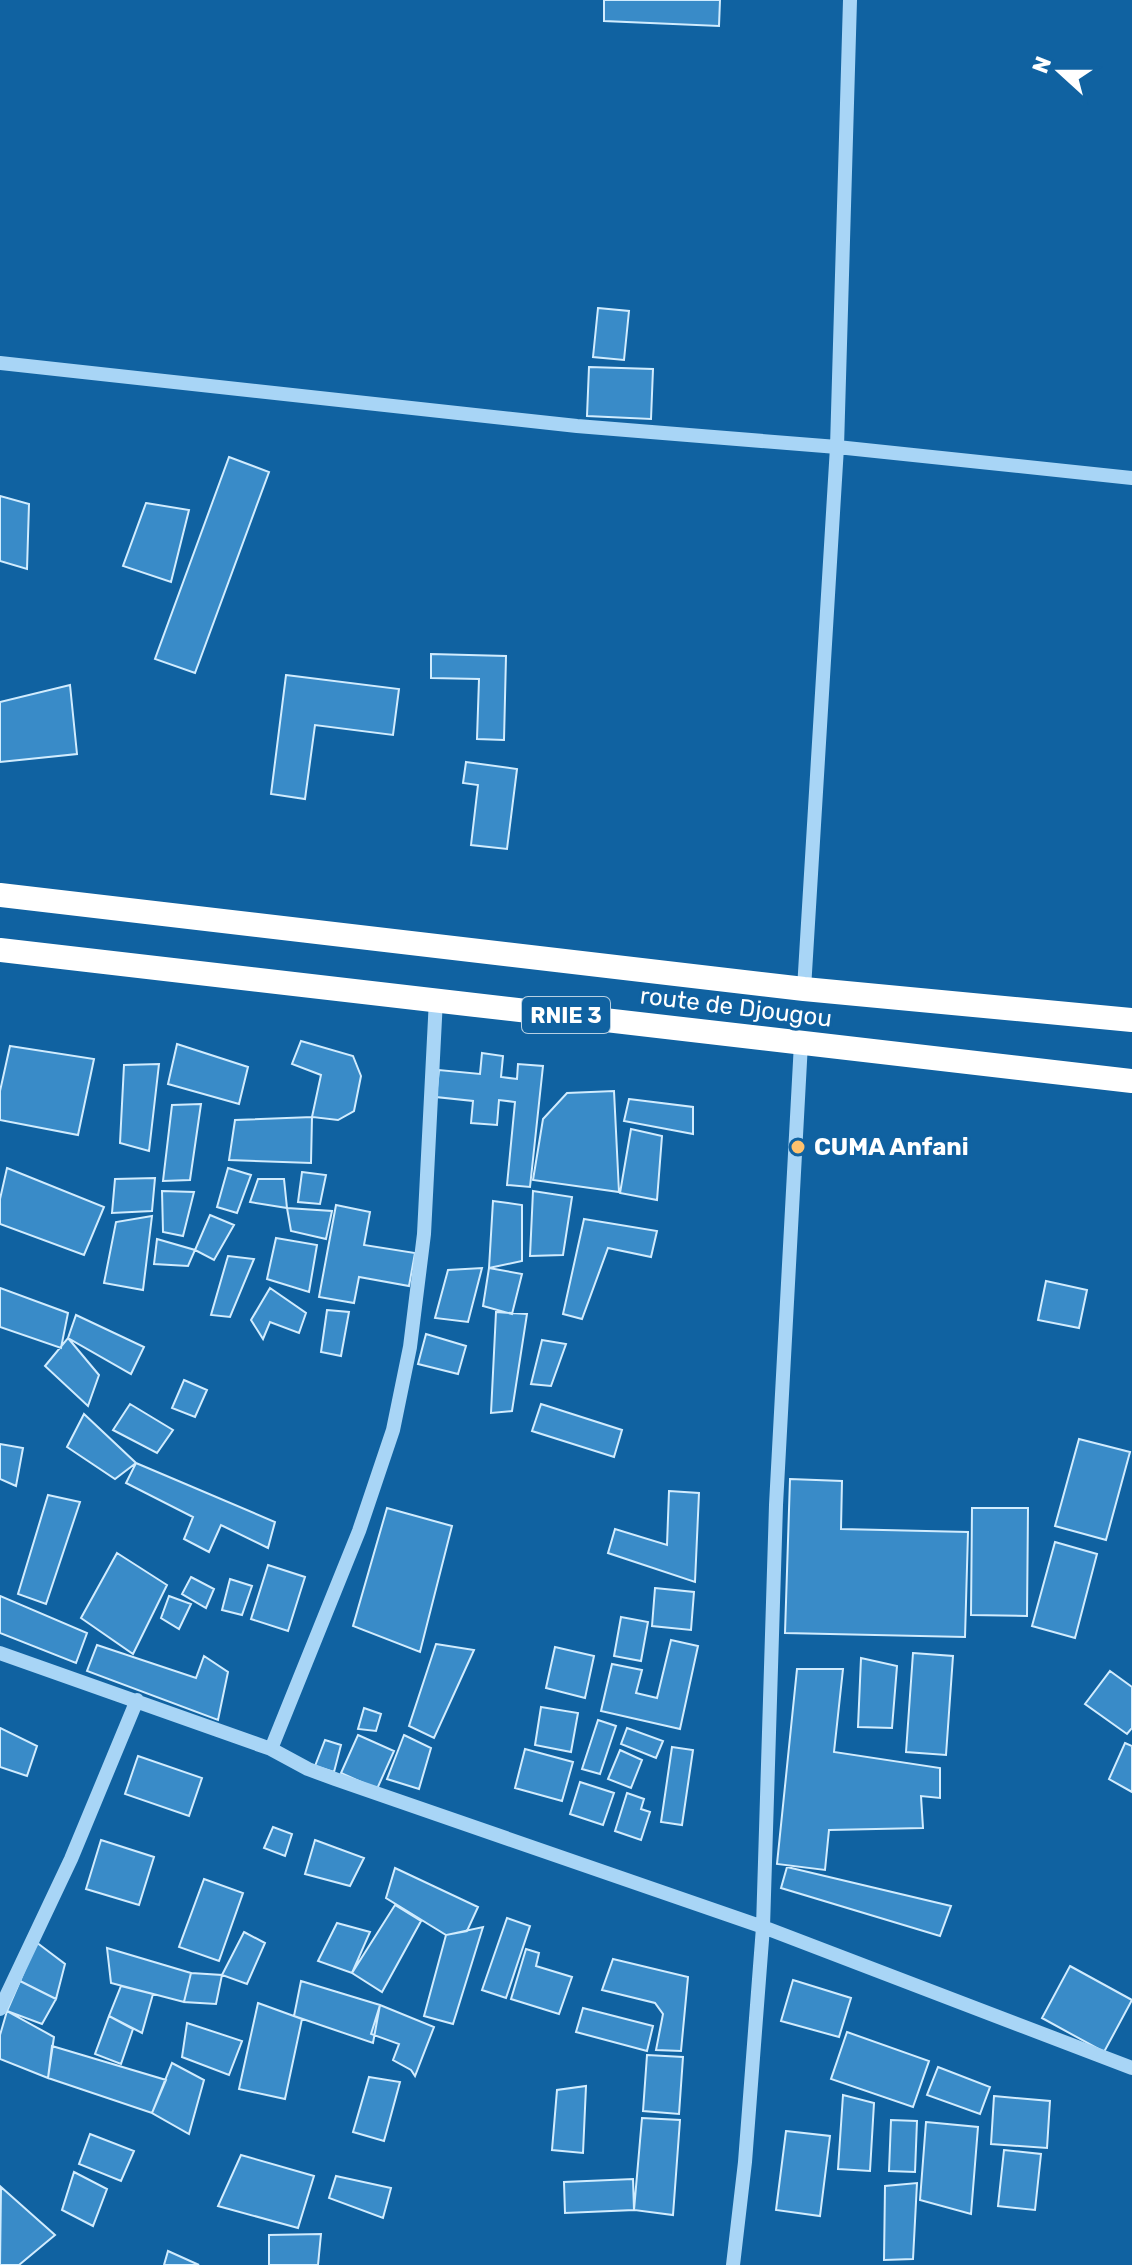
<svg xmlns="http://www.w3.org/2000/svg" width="1132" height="2265" font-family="Rubik,sans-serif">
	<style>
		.building { fill: #398bc8; stroke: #d1ecfe; stroke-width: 2 }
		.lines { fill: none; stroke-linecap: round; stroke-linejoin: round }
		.minor { stroke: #a8d5f6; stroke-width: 14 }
		.highway { stroke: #fff; stroke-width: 24 }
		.poi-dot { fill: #ffc26d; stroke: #1062a1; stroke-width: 3 }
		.labels { text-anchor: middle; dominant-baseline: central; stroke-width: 6; stroke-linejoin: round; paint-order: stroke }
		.shield { fill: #1062a1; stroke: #b7d0e3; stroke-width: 2 }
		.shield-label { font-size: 22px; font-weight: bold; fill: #fff }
		.street-label { font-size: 24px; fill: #fff; stroke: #1062a1 }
		.poi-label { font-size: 24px; font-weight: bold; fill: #fff; stroke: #1062a1; text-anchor: start }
	</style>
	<rect width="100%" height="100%" fill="#1062a1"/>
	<path class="building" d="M604 0H720L719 26 604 21Z
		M598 308 629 311 624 360 593 357Z
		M589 367 653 369 651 419 587 416Z
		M229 457 269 472 195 673 155 659Z
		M0 496 29 504 27 569 0 561Z
		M146 503 189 510 171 582 123 566Z
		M431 654 506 656 504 740 477 739 479 679 431 678Z
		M286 675 399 689 393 735 315 725 305 799 271 794Z
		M70 685 77 754 0 762V702Z
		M466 762 517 769 507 849 471 845 478 785 463 783Z
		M301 1041 353 1056 361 1076 354 1111 338 1120 312 1117 321 1075 292 1064Z
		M177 1044 248 1067 239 1104 168 1084Z
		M10 1046 94 1059 78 1135 0 1120V1091Z
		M482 1053 503 1056 501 1077 517 1079 518 1064 543 1066 530 1187 507 1185 515 1102 499 1100 497 1125 471 1123 473 1101 436 1097 439 1070 480 1074Z
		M159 1064 149 1151 120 1143 124 1065Z
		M614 1091 619 1192 533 1180 543 1119 567 1093Z
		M629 1099 693 1107V1134L624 1121Z
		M201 1104 190 1180 163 1181 172 1105Z
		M312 1117 311 1163 229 1160 235 1120Z
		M631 1129 662 1136 657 1200 620 1193Z
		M7 1168 104 1207 84 1255 0 1224V1199Z
		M228 1168 251 1175 237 1213 217 1207Z
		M302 1172 326 1175 320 1204 298 1202Z
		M155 1178 152 1211 112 1213 115 1179Z
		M258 1179H284L287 1208 250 1202Z
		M162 1191 194 1192 183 1236 163 1232Z
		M533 1191 572 1197 563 1255 530 1256Z
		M493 1201 522 1205V1261L489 1268Z
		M336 1205 370 1212 364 1245 415 1253 409 1286 359 1277 354 1303 319 1297Z
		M287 1208 332 1211 326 1239 291 1231Z
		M210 1215 234 1225 214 1260 195 1250Z
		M152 1216 143 1290 104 1283 116 1222Z
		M584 1219 657 1231 651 1257 608 1248 582 1319 563 1314Z
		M276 1238 317 1245 309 1292 267 1279Z
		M157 1239 195 1250 188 1266 154 1264Z
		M228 1256 254 1259 230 1317 211 1315Z
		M482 1268 468 1322 435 1318 448 1270Z
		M489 1268 522 1274 512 1314 483 1306Z
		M1046 1281 1087 1290 1079 1328 1038 1320Z
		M0 1288 68 1313 61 1348 0 1327Z
		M270 1288 306 1313 299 1333 270 1322 263 1339 251 1320Z
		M327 1310 349 1312 341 1356 321 1352Z
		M496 1312 527 1314 512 1411 491 1413Z
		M76 1315 144 1347 131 1374 68 1338Z
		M426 1334 466 1346 458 1374 418 1364Z
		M68 1338 99 1375 88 1406 45 1366Z
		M542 1340 566 1344 551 1386 531 1384Z
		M184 1380 207 1390 195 1417 172 1408Z
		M130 1404 173 1430 157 1453 113 1430Z
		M541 1404 622 1430 614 1457 532 1431Z
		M84 1414 136 1463 115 1479 67 1447Z
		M1079 1439 1130 1452 1106 1540 1055 1526Z
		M0 1444 23 1448 16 1486 0 1479Z
		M136 1463 275 1522 268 1548 221 1525 209 1552 184 1539 193 1517 126 1483Z
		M790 1479 842 1481 841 1529 968 1532 965 1637 785 1633Z
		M669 1491 699 1493 695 1582 608 1553 615 1529 667 1545Z
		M48 1495 80 1502 46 1604 18 1594Z
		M387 1508 452 1526 420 1652 353 1626Z
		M972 1508H1028L1027 1616 971 1615Z
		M1055 1542 1097 1554 1075 1638 1032 1626Z
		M117 1553 167 1585 133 1654 81 1618Z
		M268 1565 305 1577 288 1631 251 1619Z
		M191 1577 214 1589 206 1608 182 1594Z
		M230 1579 252 1586 242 1615 222 1610Z
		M655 1588 694 1592 691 1630 652 1626Z
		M0 1596 87 1633 76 1663 0 1633Z
		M169 1596 191 1604 179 1629 161 1618Z
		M621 1617 648 1622 641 1661 614 1656Z
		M671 1640 698 1646 680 1729 601 1711 612 1664 642 1670 636 1693 657 1698Z
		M436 1644 474 1650 434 1738 409 1726Z
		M97 1645 196 1678 204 1656 228 1672 218 1720 87 1671Z
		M555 1647 594 1656 585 1698 546 1688Z
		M913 1653 953 1656 946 1755 906 1752Z
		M861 1658 897 1666 892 1728 858 1727Z
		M797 1669H843L834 1752 940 1768V1798L921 1796 923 1828 829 1830 825 1870 777 1864Z
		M1110 1671 1132 1687V1728L1127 1734 1085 1704Z
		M541 1707 578 1713 571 1752 535 1745Z
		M364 1708 381 1714 376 1731 358 1729Z
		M598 1720 616 1726 600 1774 582 1769Z
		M0 1728 37 1746 27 1776 0 1767Z
		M627 1728 663 1741 656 1758 621 1744Z
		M358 1735 394 1751 377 1789 341 1773Z
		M404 1735 431 1748 419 1789 387 1779Z
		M325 1740 341 1745 334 1772 315 1766Z
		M1125 1743 1132 1746V1792L1109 1779Z
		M672 1747 693 1750 682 1825 661 1822Z
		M525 1749 573 1762 562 1801 515 1788Z
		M620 1750 642 1760 631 1788 608 1779Z
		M138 1756 202 1778 189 1816 125 1794Z
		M580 1782 614 1793 603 1825 570 1814Z
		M627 1793 644 1799 641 1809 650 1812 641 1840 615 1831Z
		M273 1827 292 1834 285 1856 264 1848Z
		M101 1840 154 1857 139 1905 86 1889Z
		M315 1840 364 1858 350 1886 305 1874Z
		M787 1867 951 1906 940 1936 781 1888Z
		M395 1868 478 1907 467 1931 446 1935 386 1898Z
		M204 1879 243 1893 219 1961 179 1947Z
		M395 1905 421 1921 382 1992 352 1973Z
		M507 1918 530 1926 506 1998 482 1990Z
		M337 1923 370 1932 352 1973 318 1961Z
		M483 1927 453 2024 424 2016 446 1935Z
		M244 1932 265 1943 247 1984 222 1975Z
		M36 1942 65 1964 56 1999 20 1981Z
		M107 1948 191 1973 184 2002 111 1983Z
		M526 1949 539 1953 536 1966 572 1977 559 2014 511 1999Z
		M613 1959 688 1977 681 2051 656 2050 663 2014 655 2003 602 1990Z
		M1070 1966 1132 2000 1104 2052 1042 2018Z
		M191 1973 222 1975 216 2004 184 2002Z
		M793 1980 851 1998 839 2037 781 2021Z
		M20 1981 56 1999 42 2024 7 2011Z
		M301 1981 380 2005 373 2043 294 2016Z
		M121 1986 153 1994 142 2033 109 2016Z
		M258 2003 302 2019 285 2099 239 2089Z
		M380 2005 434 2027 415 2076 411 2070 393 2060 399 2044 371 2034Z
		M583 2008 653 2026 647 2051 576 2032Z
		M7 2011 54 2037 48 2078 0 2059V2035Z
		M109 2016 133 2029 121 2064 95 2054Z
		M187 2023 242 2041 229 2075 182 2057Z
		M847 2032 929 2061 913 2107 831 2079Z
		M52 2046 166 2080 152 2113 48 2078Z
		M647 2055 683 2057 679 2114 643 2111Z
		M172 2063 204 2080 189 2134 152 2113Z
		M938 2067 990 2087 980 2114 927 2095Z
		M369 2077 400 2082 384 2141 353 2132Z
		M586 2086 583 2153 552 2150 557 2090Z
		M843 2095 874 2103 870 2171 838 2169Z
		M994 2096 1050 2101 1047 2148 991 2144Z
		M642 2118 680 2120 673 2215 634 2210Z
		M891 2120 917 2121 915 2172 889 2171Z
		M926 2122 978 2127 971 2214 920 2200Z
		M786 2131 830 2136 820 2216 776 2210Z
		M90 2134 134 2151 121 2181 79 2164Z
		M1004 2150 1041 2154 1035 2210 998 2206Z
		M241 2155 314 2176 298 2228 218 2206Z
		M74 2172 107 2189 93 2226 62 2210Z
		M336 2176 391 2188 383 2218 329 2198Z
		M633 2179 634 2210 565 2213 564 2182Z
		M917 2183 913 2259 884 2260 885 2186Z
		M1 2187 55 2235 19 2265H0Z
		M321 2234 318 2265H269V2235Z
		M168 2251 199 2265H164Z"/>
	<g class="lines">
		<path class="minor" d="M0 363 577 426 837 447 1132 478
			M804 989 837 447 850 0
			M0 1653 271 1749 308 1769 335 1779 763 1927 1132 2068
			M271 1749 359 1531 393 1430 410 1347 424 1234 436 999
			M0 2009 71 1859 137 1700
			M733 2265 745 2162 763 1927 776 1505 801 1043"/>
		<path class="highway" d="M0 895 804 989 1132 1020
			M0 950 1132 1081"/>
	</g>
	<circle class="poi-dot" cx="798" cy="1147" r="8"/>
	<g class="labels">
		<rect class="shield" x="522" y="997" width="88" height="36" rx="6"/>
		<g class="shield-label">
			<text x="566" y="1015">RNIE 3</text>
		</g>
		<g class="street-label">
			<text transform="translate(736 1007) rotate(7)">route de Djougou</text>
		</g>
		<g class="poi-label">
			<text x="814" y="1147">CUMA Anfani</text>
		</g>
	</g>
	<g transform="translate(1060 72) rotate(291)" stroke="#1062a1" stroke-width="6" paint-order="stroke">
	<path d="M0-6L14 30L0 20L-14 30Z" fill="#ffffff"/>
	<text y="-12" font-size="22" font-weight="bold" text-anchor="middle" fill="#ffffff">N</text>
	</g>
</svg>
